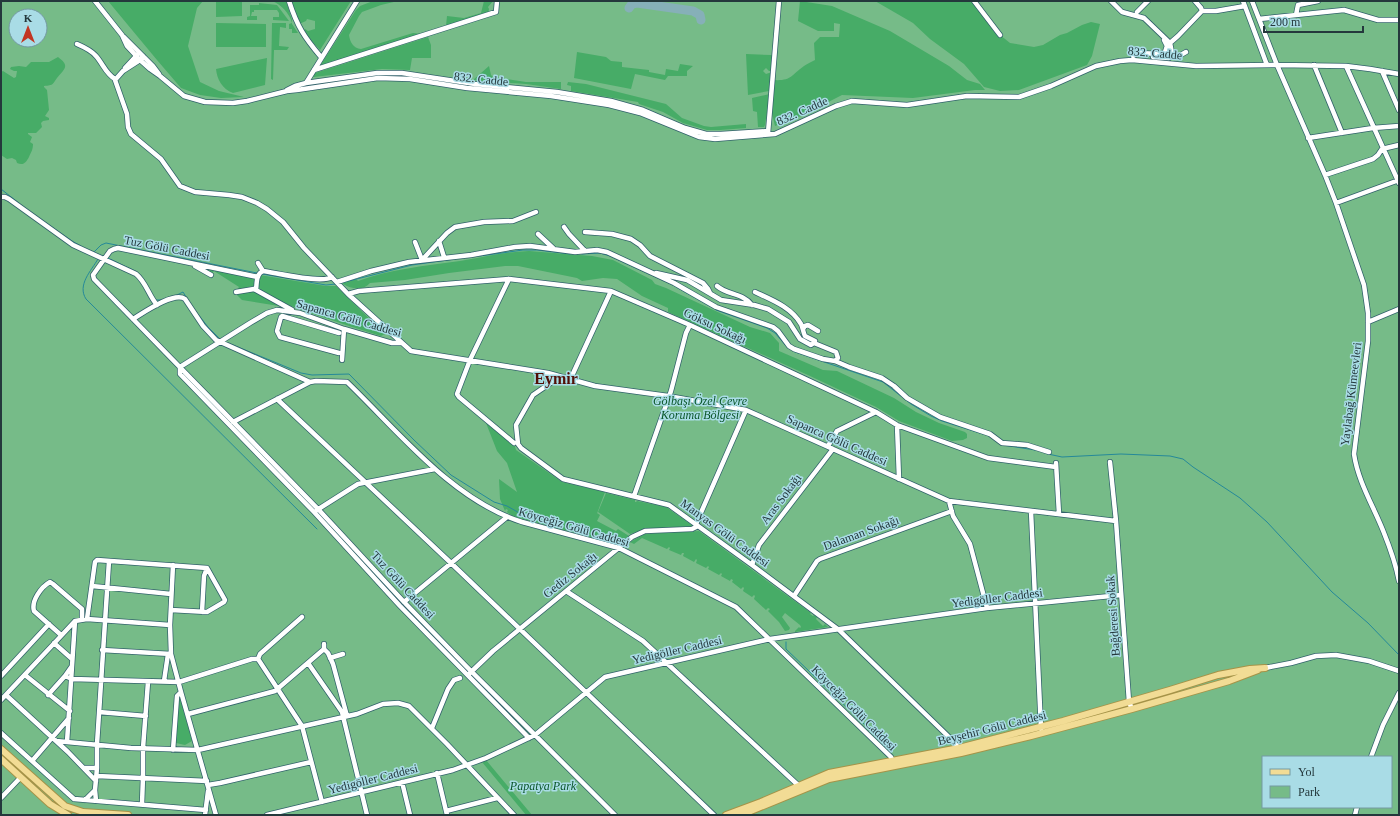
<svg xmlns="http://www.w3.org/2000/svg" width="1400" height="816" font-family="'Times New Roman',serif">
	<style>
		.green { fill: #76bb88; fill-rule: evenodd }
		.forest { fill: #47ac67 }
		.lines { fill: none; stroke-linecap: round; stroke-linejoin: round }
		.stream { stroke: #258999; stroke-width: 1 }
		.taxiway { stroke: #86b0b8; stroke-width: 9 }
		.minor-casing { stroke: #32626b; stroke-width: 6 }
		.major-casing { stroke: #a59348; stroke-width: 8 }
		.minor { stroke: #fff; stroke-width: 4.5 }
		.major { stroke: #f2dc95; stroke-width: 6 }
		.labels { text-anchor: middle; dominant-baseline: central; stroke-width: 3; stroke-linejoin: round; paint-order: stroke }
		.street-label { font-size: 12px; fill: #24383c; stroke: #a9dce6 }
		.park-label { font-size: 12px; font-style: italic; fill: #0a5629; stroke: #a9dce6 }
		.district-label { font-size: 16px; font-weight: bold; fill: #520f06; stroke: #a9dce6 }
	</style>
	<rect width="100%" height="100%" fill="#a9dce6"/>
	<path class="green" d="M1 1H1399V815H1ZM16 16H40V40H16ZM1263 757H1391V807H1263Z"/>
	<path class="forest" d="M108 1H203L197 8 188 46 200 82 219 91 244 97 221 98 200 95 181 88 157 60Z
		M216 1H242V16L216 17Z
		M272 1H286L292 20V24L298 33H292V29H289V24L292 23C290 14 281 4 272 1Z
		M291 1H351L320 50 306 35 304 30 305 29 308 31 315 29V21L307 19 306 21 299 24Z
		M373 1H398L381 5 362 12 359 16 349 35C350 42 353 48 361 49L413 33 422 34 320 66 356 10 360 6Z
		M484 1H493L488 7 489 9 488 14 446 26 447 16 464 18 481 13Z
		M800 1 832 6 890 31 949 66 967 80 980 84 985 90H975L913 98 842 95 801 116 775 126 770 105 773 80C792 81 790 76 804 66 807 64 811 62 815 60L814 43 820 37H839L840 24 834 23V31H818L798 21Z
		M875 1H974L1000 35 1010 43 1034 47 1043 45 1060 35 1067 33 1082 25 1091 22 1100 24 1092 56 1087 65 1019 90 1000 91 984 87 964 64 930 39 913 23Z
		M259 3 277 5 289 21 273 20V17H279V13L277 10H254V12H252L251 16H257V20H247V17L250 16V5H259Z
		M216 23 266 24V47H216Z
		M272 23H286V28L280 27 279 46 289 47 287 50H274L273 80 271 79Z
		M428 37 431 45V58H412L410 70 382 69 314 77 313 76 315 73Z
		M577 52 606 57 611 61 622 62V67L649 70V72L665 75 666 69 678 71 680 64 693 66 687 71V76H668L665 80 635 74 631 89 574 78Z
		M746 54 771 55 773 56 772 71H769L766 68 763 71 766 74 772 72 769 91 748 95Z
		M58 57C70 66 65 68 57 78 52 85 54 85 44 86V87L47 90 49 110 45 116 49 118V120L43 121 41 123 42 127 36 133H28V134L32 137 30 142 33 144C33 150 31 152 29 157 26 162 24 166 17 163L16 160 12 158 7 159 1 155V72L3 71 14 78 16 77 17 71H14L10 69 11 67 19 66 26 67 31 62H49Z
		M267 58 265 85 233 93C222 89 217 79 216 69Z
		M489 66 491 75 493 77 526 82H561V89L526 84 473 80Z
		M568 82 586 84 666 104 682 118 704 126 711 127 746 124V128L720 130H707L683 123 663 112 639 104 638 102 571 91V86L567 85Z
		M770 94 765 125 764 127H758L757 112 753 111 752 98Z
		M529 251 592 256 613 260 652 280 655 284 666 288 750 327 770 333 779 343V351L823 370 837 371 894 398 916 412 939 423 965 432 967 434V438L963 440 952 441 899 421 876 407 810 376 668 312V308L642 296 617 279 603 278 582 281 577 278 518 266H505L449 273 405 280 370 283C363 291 351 289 343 284V282L352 280 354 278 356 279 358 281C390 269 425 266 460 261 483 257 505 252 529 251Z
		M200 266 256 278 255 287 252 286 237 290 239 287 214 271 212 274Z
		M260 275 326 286H336L385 334 381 336 346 325 282 303 257 289Z
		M253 291 255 292 279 306 242 300 236 294Z
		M486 423 514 443 516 450 562 482 605 492 595 519 587 536 512 516 507 512 508 510 506 509 505 511 500 499 499 479 517 492 507 463 497 451Z
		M606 493 635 500V502H636L637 501 666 507 693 526 645 529 630 534 598 512Z
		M597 513 600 515 597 521 616 531 618 529 629 536 618 544 587 536Z
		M699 531 811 613 810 614 813 616 814 615 817 617 816 619 819 622 821 620 819 622 823 626 825 624 828 627 795 632V631L799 627 800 628 801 627 800 625 785 613 782 617 790 628 789 630 785 631 779 622 768 611 770 609 768 608 766 610 754 599 755 596 754 595 752 597 743 591 744 588 743 587 741 589 732 582 733 580 731 579 730 581 721 576 722 574 721 573 719 575 708 569 709 567 708 566 706 568 696 563 697 560 696 559 694 562 683 556 684 553H682L681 555 669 550 670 548 669 547 667 549 642 538 634 544 630 542 645 534Z
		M179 695 192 741 185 745 176 743Z
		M486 760 532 815H526L482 762Z"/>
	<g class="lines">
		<path class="stream" d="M1 189 20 204
			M39 218 72 241 81 246
			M94 252 101 245 106 243 257 273
			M95 253 103 256
			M582 254 600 253 610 256 671 284 713 308
			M480 256 523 250H537L570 254
			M108 258 137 272 144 280
			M98 259C91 271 77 285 86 299L317 529
			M262 274 326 285 336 284
			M341 283 412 265 455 259
			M175 296 183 292 188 300
			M156 300H162
			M194 309 208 327 221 340
			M716 310 767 328 775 333 787 347 795 352 883 382 911 404 931 416 942 421 983 434
			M233 345 301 373 312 375 349 374 414 440 451 475 494 502 507 506 523 515
			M993 439 1000 444
			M1003 445 1035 450
			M1048 454 1062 457 1121 454 1170 456 1183 459 1193 467 1240 498 1267 522 1332 592 1368 623 1399 655
			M786 642V649L885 744"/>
		<path class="taxiway" d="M629 8 632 4 637 3 693 11 700 15 701 20"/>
		<g class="minor-casing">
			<path id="minor" d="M95 1 122 35 127 46 140 60 150 69 160 76 184 96 205 102 233 103 247 101 287 91 297 90 378 78 410 79 467 88 551 96 609 105 640 113 699 137 715 139 775 134 836 106 852 101 907 105 967 96 1019 97 1051 86 1096 66 1120 61 1132 60 1196 66 1277 65 1346 66 1370 69 1399 74
				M289 1C297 26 304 37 321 57
				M974 1 1000 35
				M1111 1 1122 12 1144 18 1170 43 1172 53
				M1243 1 1267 65
				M1252 1 1277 65 1325 175 1336 203 1364 285 1368 313V341L1354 454C1358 482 1374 507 1384 533 1390 548 1396 565 1399 581
				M1202 11H1216L1245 6
				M1137 12 1148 1
				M1296 15 1298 5 1318 1
				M1259 19 1344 10 1378 20H1399
				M124 37 153 66 159 74
				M1170 43 1178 36 1202 11 1201 8 1195 1
				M77 44C84 47 91 50 96 56 103 64 106 74 115 79
				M143 56 140 60 123 71 115 80 127 114 128 127 131 134 161 159 180 186 195 192 229 195 242 197 257 203 267 209 283 222 304 248 348 294 411 351 548 373 595 386 668 396 746 410 949 501 1116 521
				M1133 56 1138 53 1162 54 1165 52 1167 46 1164 40
				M1171 56H1179L1186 52
				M1153 57 1169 58
				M1314 65 1342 133
				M1346 66 1399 183
				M125 68 138 54
				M314 70 496 12 497 1
				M1382 71 1399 110
				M306 83 357 1
				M287 90 295 86 306 83 377 73H402L475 84 557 92 611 101 643 110 685 128 706 134H721L768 131
				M768 133 779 1
				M1308 138 1373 128 1399 126
				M1325 175 1373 159 1378 155 1382 149 1399 145
				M1 197H5L9 199 73 245 136 274C146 282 149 296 157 305
				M1336 203 1399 180
				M564 227 569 234 585 251
				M585 232 612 234 631 239 640 245 650 256 703 283 708 289 710 293
				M538 234 554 249
				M439 241 444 257
				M415 242 422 260 447 233 455 227 484 222 513 221 536 212
				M258 263 263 271
				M195 266 211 275
				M656 273 687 280 721 300 754 305 768 309 789 322 800 339 811 345 814 343 815 341 805 336C803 332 803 328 801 324 791 307 772 300 755 292
				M258 277 118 248 114 249 110 251 93 275 94 279 318 509 404 602 467 667 615 815
				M509 279 470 360 457 394 459 397 514 443
				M337 282 371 271 409 262 471 255 515 247 530 246 575 252 597 250 607 252 674 283 716 307 773 327 778 331 789 346 794 349 823 359 835 361 849 367 882 378 894 386 907 398 940 417 990 434 1002 443 1027 445 1049 452
				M717 286C727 295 743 293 752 305
				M256 290C257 282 256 274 263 271 277 273 322 284 332 277
				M236 292 254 289 292 310
				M348 294 359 291 509 279 611 291 690 325 876 412 897 425 988 458 1056 467
				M133 319C143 313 174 291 185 299L203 326 216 340 310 382
				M1368 322 1399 309
				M803 329 805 326 808 325 818 331
				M814 343 836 352 838 358 835 361
				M339 353 280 337 277 331 281 317 282 316 339 333
				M342 360 344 329
				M180 367V374L314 512 400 606 529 738
				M180 367 250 323 267 313 277 310 300 313 344 329 392 343H402
				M568 380 552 382 533 395 516 425 518 444 521 448 563 479 669 505 752 565 839 630 954 742 960 750
				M570 380 611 291
				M277 399 451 563 714 815
				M233 422 310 382 316 381 347 382C398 431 452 500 522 522L619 548 736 607 891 757 893 762
				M897 425 899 479
				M828 446 837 431 876 412
				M1110 462 1116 521 1129 702 1132 709
				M1056 463 1059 514
				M634 496 671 391 686 333 690 325
				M949 501 953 516 970 544 987 608
				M317 510 358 484 435 469
				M1031 511 1041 729
				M696 524 746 410
				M173 565 170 625 171 654 181 692 216 815
				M752 565 759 545 833 449
				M92 586 171 594
				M566 591 643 641 799 786
				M794 596 817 561 820 559 952 511
				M404 602 507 517
				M202 612 204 576 207 568
				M87 619 95 562 97 560 207 568 225 600 224 602 207 612 171 610
				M61 635 34 611C31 601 41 587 50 582L53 584 82 609V619
				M54 643 72 659
				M324 649 328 653 333 664 347 716
				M102 650 171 654
				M330 658 343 654
				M258 659 302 726 322 802
				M258 659 260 654 302 617
				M308 663 342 712 367 815
				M1265 668 1291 663 1316 656 1336 655 1369 661 1399 671
				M470 673 493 651 632 537 645 531 692 529 698 526
				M25 675 70 711
				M1 676 49 624
				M65 676 72 679 179 682 252 659H258
				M164 681 168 654
				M6 695 68 752 96 781
				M48 695 65 676 72 666
				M1 700 75 621 87 619 170 625
				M99 712 146 716
				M188 714 275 691 324 649V644
				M432 728 448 689 454 680 460 678
				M1 733 74 799 206 810
				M56 741 131 748 198 750 357 714 383 704 398 703 409 706 447 744 514 815
				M67 742 75 621
				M173 750 177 696 181 692
				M1371 757 1383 725 1399 693
				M32 761 69 718
				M85 768H97
				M437 773 447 815
				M97 776 207 781
				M402 782 410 815
				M208 785 220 783 311 762
				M1 798 21 777
				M85 800 95 790
				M96 801 95 790 97 768V744L109 561
				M142 804 143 777V748L148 682
				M446 811 497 798
				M205 815 208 791
				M267 815 453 770 486 758 535 735 605 677 770 639 987 608 1121 595
				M1355 815 1357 807"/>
		</g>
		<g class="major-casing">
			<path id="major" d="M1 749 65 806 83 812 128 815
				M1 759 50 804 68 815
				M726 815 761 802 829 773 959 748 1063 721 1170 690 1218 675 1250 669 1265 668
				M741 815 829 779 961 753 1031 736 1132 709 1229 681 1258 670"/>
		</g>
		<use href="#minor" class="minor"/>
		<use href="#major" class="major"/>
	</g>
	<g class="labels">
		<g class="street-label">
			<text transform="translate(1155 53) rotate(5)">832. Cadde</text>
			<text transform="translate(481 79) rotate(6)">832. Cadde</text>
			<text transform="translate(802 111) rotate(-24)">832. Cadde</text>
			<text transform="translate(167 248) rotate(11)">Tuz Gölü Caddesi</text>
			<text transform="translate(349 318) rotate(16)">Sapanca Gölü Caddesi</text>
			<text transform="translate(715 326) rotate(25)">Göksu Sokağı</text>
			<text transform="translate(1351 394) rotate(-83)">Yaylabağ Kümeevleri</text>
			<text transform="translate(837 440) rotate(24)">Sapanca Gölü Caddesi</text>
			<text transform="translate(781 499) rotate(-53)">Aras Sokağı</text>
			<text transform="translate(574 527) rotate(16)">Köyceğiz Gölü Caddesi</text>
			<text transform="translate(725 533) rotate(36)">Manyas Gölü Caddesi</text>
			<text transform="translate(861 533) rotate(-20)">Dalaman Sokağı</text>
			<text transform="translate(570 575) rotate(-39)">Gediz Sokağı</text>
			<text transform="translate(403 585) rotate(47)">Tuz Gölü Caddesi</text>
			<text transform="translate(997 598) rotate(-7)">Yedigöller Caddesi</text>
			<text transform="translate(1113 616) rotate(-94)">Bağderesi Sokak</text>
			<text transform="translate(677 650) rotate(-13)">Yedigöller Caddesi</text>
			<text transform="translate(854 708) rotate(45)">Köyceğiz Gölü Caddesi</text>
			<text transform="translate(992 728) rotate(-14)">Beyşehir Gölü Caddesi</text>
			<text transform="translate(373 779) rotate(-14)">Yedigöller Caddesi</text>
		</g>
		<g class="park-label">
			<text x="700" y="401">Gölbaşı Özel Çevre<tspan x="700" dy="14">Koruma Bölgesi</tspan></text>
			<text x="543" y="786">Papatya Park</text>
		</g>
		<g class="district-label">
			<text x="556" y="378">Eymir</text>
		</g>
	</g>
	<rect width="1400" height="816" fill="none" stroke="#24383c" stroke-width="4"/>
	<rect x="1262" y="756" width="130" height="52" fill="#a9dce6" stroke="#749aa2"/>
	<rect x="1270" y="769" width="20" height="6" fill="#f2dc95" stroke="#749aa2"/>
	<text x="1298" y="776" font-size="12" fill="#24383c">Yol</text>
	<rect x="1270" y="786" width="20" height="12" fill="#76bb88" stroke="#749aa2"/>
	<text x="1298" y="796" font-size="12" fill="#24383c">Park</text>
	<g transform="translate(28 28)"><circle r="19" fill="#a9dce6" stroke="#749aa2"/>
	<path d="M0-3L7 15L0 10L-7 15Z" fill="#c23522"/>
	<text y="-6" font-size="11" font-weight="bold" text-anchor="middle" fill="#24383c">K</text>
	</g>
	<path d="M1264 26v6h99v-6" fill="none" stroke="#24383c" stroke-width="2"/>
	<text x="1270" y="26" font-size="12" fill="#24383c" stroke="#a9dce6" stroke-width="3" paint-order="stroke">200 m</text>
</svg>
